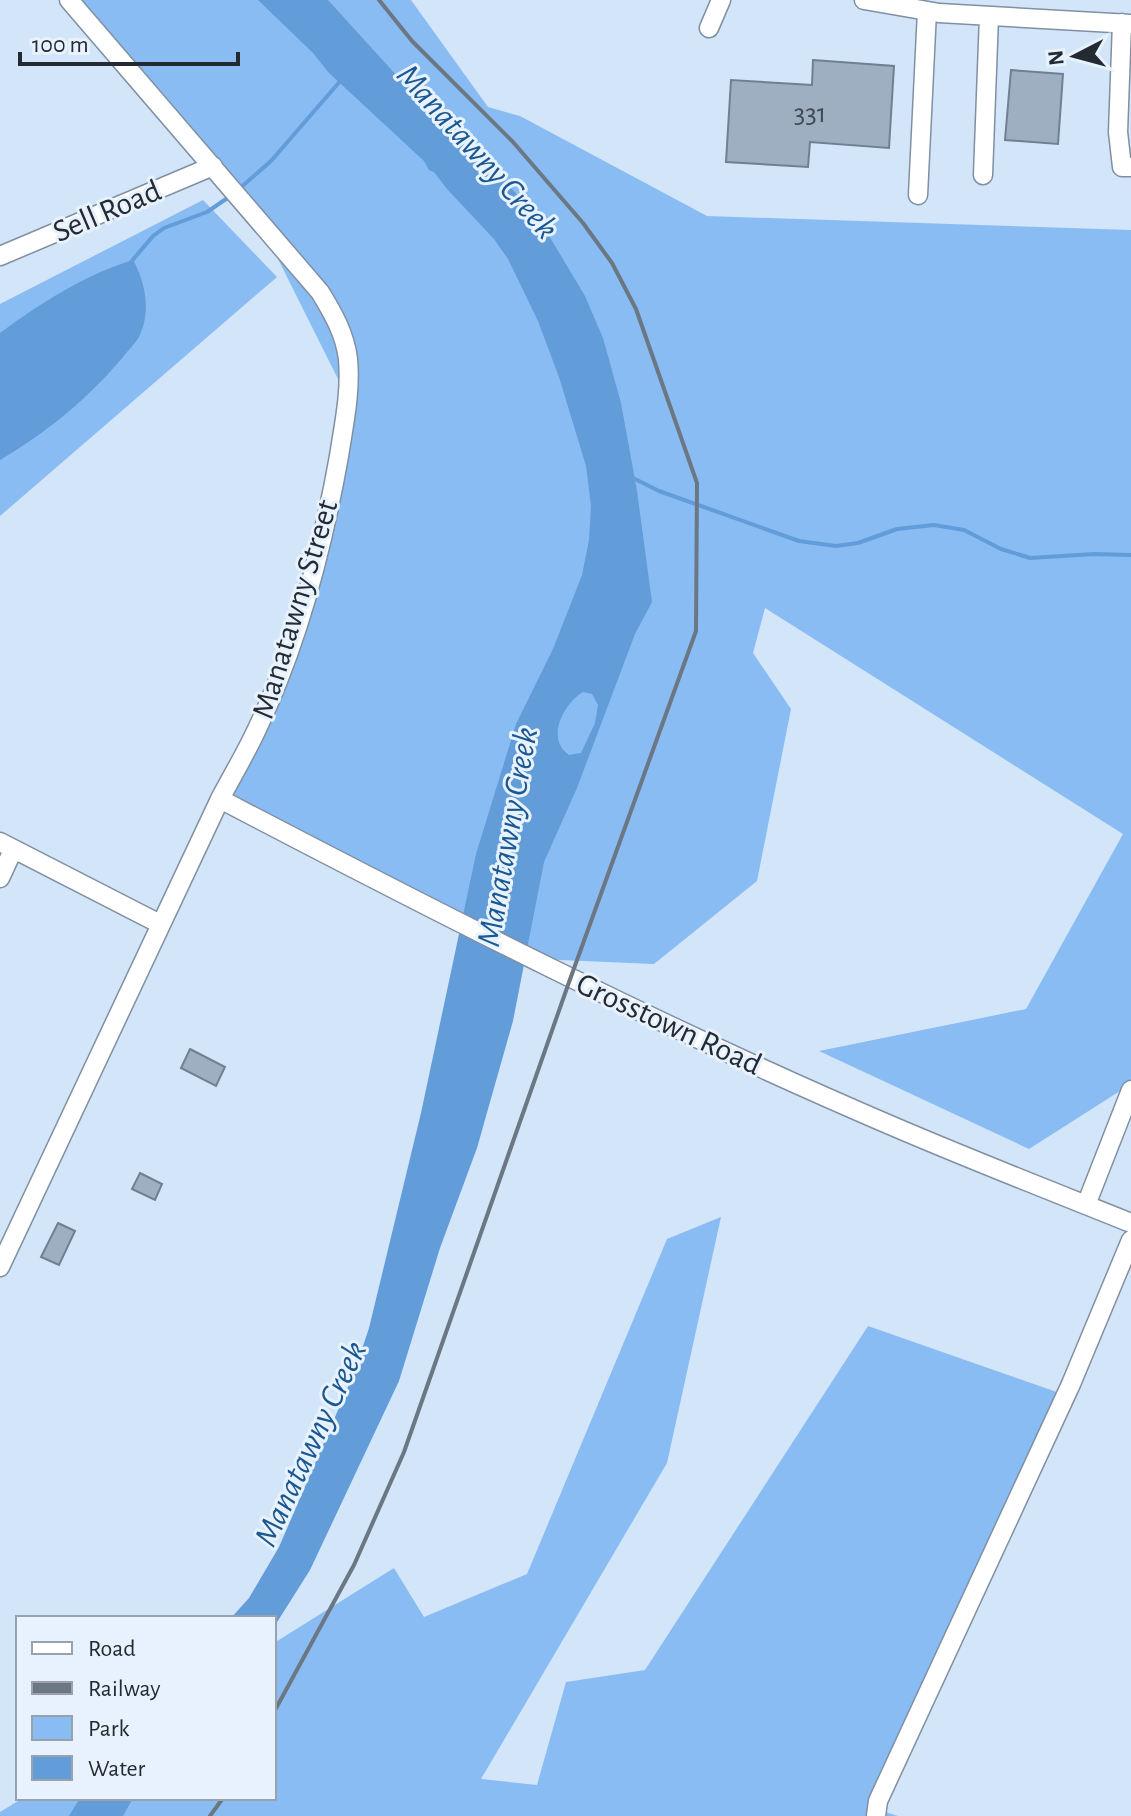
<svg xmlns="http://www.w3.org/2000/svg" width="1131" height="1816" font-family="'Alegreya Sans',sans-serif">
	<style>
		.green { fill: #89bcf3 }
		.water { fill: #629cd9; fill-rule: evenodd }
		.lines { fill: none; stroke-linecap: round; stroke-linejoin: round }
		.stream { stroke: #629cd9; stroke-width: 4 }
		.building { fill: #9eafc2; stroke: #708092; stroke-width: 2 }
		.minor-casing { stroke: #8090a3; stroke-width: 21 }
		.minor { stroke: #fff; stroke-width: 18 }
		.rail { stroke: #6b7783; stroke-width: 4 }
		.labels { text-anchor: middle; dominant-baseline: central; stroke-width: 6; stroke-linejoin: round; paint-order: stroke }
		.number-label { font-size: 28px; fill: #424b55 }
		.street-label { font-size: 32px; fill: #232a31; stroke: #e7f2fe }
		.water-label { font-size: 34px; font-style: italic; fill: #1b5891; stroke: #e7f2fe }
	</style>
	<rect width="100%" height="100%" fill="#d3e5f9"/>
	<path class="green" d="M75 0H411L488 107 520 116 707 216 1131 230V1084L1029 1149 819 1051 1026 1009 1123 834 765 608 753 653 791 709 757 881 654 964 536 959 220 799 307 592 348 399 257 217Z
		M203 200 277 277 0 516V304Z
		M721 1217 667 1463 481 1779 537 1785 566 1682 645 1670 868 1326 1071 1397 879 1810 898 1816H0V1812L23 1798H274V1643L394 1568 424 1617 527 1574 667 1239Z"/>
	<path class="water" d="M258 0H328L408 88 485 159 523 201 545 229 585 296 603 338 621 403 637 491 652 602 635 634 577 788 544 862 513 1021 477 1148 440 1248 399 1381 310 1570 274 1627V1618H231L249 1598 279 1547 354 1373 369 1328 421 1113 476 854 516 724 553 649 582 575 589 540 591 506 586 466 559 377 538 321 508 259 494 239 447 189 434 172 429 170 424 161 329 73 313 53ZM583 692 592 694 598 705 595 723 581 753 569 755C545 739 564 703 583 692Z
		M133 260C146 283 151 312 139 337 135 344 128 350 123 357 89 398 46 433 0 460V333C41 303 84 275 133 260Z
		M80 1798H133L123 1816H69Z"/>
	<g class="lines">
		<path class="stream" d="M239 189 271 161 342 79
			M131 262 153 236 164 228 207 212 229 197
			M631 477 659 491 799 541 836 546 858 543 897 529 934 525 964 530 1001 549 1030 558 1094 554 1131 555"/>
	</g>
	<path class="building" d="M813 60 894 66 889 148 810 142 808 167 726 162 731 80 812 85Z
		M1011 70 1063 74 1058 144 1005 140Z
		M190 1049 225 1067 216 1086 181 1068Z
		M140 1173 162 1184 155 1200 132 1189Z
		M58 1223 75 1231 59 1265 41 1257Z"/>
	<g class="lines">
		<g class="minor-casing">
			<path id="minor" d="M864 0 939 13 1131 24
				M1122 23 1118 132 1122 167H1131
				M709 28 721 0
				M983 175 989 16
				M918 195 927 11
				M0 256 213 166
				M220 799C440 914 661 1027 890 1125 969 1159 1051 1191 1131 1223
				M0 842 160 924
				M0 878 13 850
				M1086 1205 1131 1090
				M0 1267 220 799C232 776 246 753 257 729 297 646 323 546 339 456 344 424 351 392 348 359 345 334 333 313 320 292L69 0
				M876 1816 878 1801 1071 1384 1131 1240"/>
		</g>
		<use href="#minor" class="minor"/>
		<path class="rail" d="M274 1712 354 1565 404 1452 568 985 696 631 697 483 636 309 612 263 583 223 513 142 412 41 379 0
			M210 1816 223 1798"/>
	</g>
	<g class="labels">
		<g class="number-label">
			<text x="810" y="114">331</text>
		</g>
		<g class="street-label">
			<text transform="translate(107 211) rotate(-23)">Sell Road</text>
			<text transform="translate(295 609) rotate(-73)">Manatawny Street</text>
			<text transform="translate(669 1024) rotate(25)">Grosstown Road</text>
		</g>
		<g class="water-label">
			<text transform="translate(477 152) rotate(48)">Manatawny Creek</text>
			<text transform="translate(508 837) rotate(-80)">Manatawny Creek</text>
			<text transform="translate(311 1444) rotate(-65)">Manatawny Creek</text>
		</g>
	</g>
	<rect x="16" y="1616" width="260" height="184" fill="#e7f2fe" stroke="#99a2ac" stroke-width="2"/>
	<rect x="32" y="1642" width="40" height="12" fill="#ffffff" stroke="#99a2ac" stroke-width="2"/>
	<text x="88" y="1656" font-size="24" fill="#232a31">Road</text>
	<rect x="32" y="1682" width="40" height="12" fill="#6b7783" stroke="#99a2ac" stroke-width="2"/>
	<text x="88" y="1696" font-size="24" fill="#232a31">Railway</text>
	<rect x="32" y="1716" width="40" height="24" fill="#89bcf3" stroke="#99a2ac" stroke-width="2"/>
	<text x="88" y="1736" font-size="24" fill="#232a31">Park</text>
	<rect x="32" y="1756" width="40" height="24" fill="#629cd9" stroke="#99a2ac" stroke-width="2"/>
	<text x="88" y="1776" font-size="24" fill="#232a31">Water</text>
	<g transform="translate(1075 56) rotate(264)" stroke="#e7f2fe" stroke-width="6" paint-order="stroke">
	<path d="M0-6L14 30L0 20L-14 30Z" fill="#232a31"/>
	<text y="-12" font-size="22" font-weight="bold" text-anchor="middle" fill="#232a31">N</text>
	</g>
	<path d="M20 52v12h218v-12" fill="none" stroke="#232a31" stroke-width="4"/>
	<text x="32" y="52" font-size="24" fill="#232a31" stroke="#e7f2fe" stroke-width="6" paint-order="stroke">100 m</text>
</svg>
